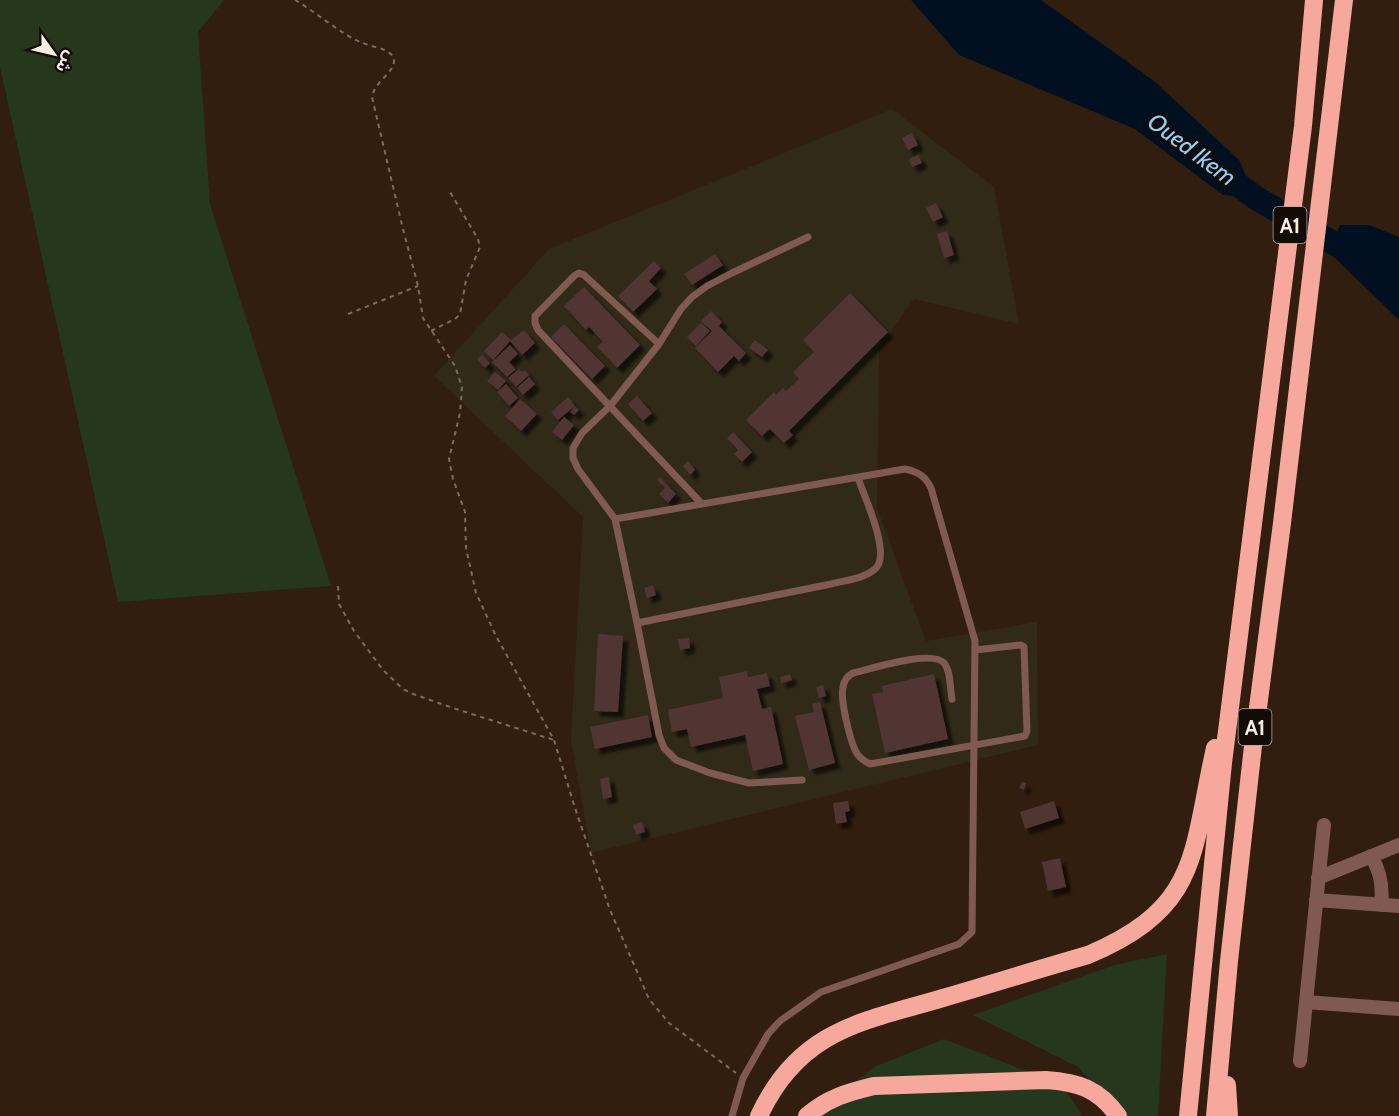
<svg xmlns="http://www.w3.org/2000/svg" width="1399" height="1116" font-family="Cabin,'Noto Sans Arabic',sans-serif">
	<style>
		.industrial { fill: #312a19 }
		.green { fill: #25371c }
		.water { fill: #001021 }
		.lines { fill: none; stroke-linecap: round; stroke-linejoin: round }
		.river { stroke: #001021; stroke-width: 24 }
		.building { fill: #513532; filter: url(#shadow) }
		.path { stroke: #7d6c5e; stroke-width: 2; stroke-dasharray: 4.5 4.5; stroke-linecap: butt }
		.lane { stroke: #805953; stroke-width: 7 }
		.street { stroke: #805953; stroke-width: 14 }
		.highway { stroke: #f6a89c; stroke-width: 18 }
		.labels { text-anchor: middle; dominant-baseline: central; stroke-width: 6; stroke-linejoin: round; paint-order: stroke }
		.shield { fill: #130b05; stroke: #b5a9a0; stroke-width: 1.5 }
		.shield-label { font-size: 21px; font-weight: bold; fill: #faede2 }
		.water-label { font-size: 24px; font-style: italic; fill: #91cefb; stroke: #130b05 }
	</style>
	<defs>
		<filter id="shadow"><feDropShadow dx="5.5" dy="5.5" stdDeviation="1.5" flood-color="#0009"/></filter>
	</defs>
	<rect width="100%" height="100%" fill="#311e0e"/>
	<path class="industrial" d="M892 109 994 187 1019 324 914 299 879 348 877 508 926 641 1037 622 1038 745 591 853 571 741 583 517 434 376 549 249Z"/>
	<path class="green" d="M0 0H224L198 32 210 204 331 586 118 602 0 67Z
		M1167 954 1158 1116H1119L1078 1067 973 1015 1115 965Z
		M944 1039 1062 1085 1083 1116H816L874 1067Z"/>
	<path class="water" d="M911 0H1041L1154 81 1239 160 1256 198 1223 195 1135 129 959 55Z
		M1340 225H1369L1399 237V320L1336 259 1333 242Z"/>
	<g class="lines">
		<path class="river" d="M1229 178 1256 198 1399 281"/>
	</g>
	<path class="building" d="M912 133 918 145 908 150 902 138Z
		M918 155 922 163 912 167 909 159Z
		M936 203 943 217 933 222 926 208Z
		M947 231 954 255 944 258 937 234Z
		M715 254 723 265 692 285 684 274Z
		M654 261 661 268 649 281 657 289 633 312 618 296Z
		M584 287 640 345 617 368 597 347 603 342 589 327 586 330 564 306Z
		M850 293 888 332 789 431 793 435 784 443 770 429 762 436 746 420 774 392 776 395 783 388 786 391 799 379 793 372 814 352 803 340Z
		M711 311 722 322 719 326 746 353 739 361 734 356 718 372 695 348 712 331 701 321Z
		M701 323 710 331 696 346 687 337Z
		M564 324 605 366 592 379 551 337Z
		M524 330 535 343 522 355 510 341Z
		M502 332 511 340 493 360 484 351Z
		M755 340 768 350 762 357 749 348Z
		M510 345 518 354 509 362 516 369 507 377 492 362Z
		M482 355 490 363 485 368 477 359Z
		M519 369 522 372 525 370 529 375 516 387 508 378Z
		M495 372 506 381 498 390 487 381Z
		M529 377 535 384 523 395 517 388Z
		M506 384 518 398 509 406 497 392Z
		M637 396 652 413 643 421 628 404Z
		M568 397 575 406 558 420 551 412Z
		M520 399 537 414 521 431 505 416Z
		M575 406 579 410 574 415 570 412Z
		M564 417 574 425 562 440 552 432Z
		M733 432 752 452 742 462 734 454 738 450 727 438Z
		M688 461 695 470 690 475 683 466Z
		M660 477 676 494 668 503 659 494 665 488 657 480Z
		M653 585 656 595 647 598 644 588Z
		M598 634 623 636 618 712 594 711Z
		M689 638 690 648 680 650 678 639Z
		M747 671 748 677 767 673 770 686 757 689 762 709 771 707 783 764 753 771 745 735 691 747 687 729 672 732 668 710 723 698 719 677Z
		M790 674 792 680 781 683 780 677Z
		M934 674 948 739 885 753 872 694 883 692 882 686Z
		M823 685 826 696 819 698 816 687Z
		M820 702 835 763 809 770 795 716 814 712 812 704Z
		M648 715 652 737 595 749 590 727Z
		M609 777 612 797 603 799 600 779Z
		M1022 782 1026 783 1024 790 1019 788Z
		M848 801 850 811 845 812 847 822 836 824 833 803Z
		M1054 801 1059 818 1025 829 1020 812Z
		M642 822 645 832 636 835 633 825Z
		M1060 858 1066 887 1048 891 1042 862Z"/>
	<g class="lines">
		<path class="path" d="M295 0C316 12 343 36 363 43 372 47 394 49 394 61 394 73 375 81 372 97L402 225 418 286 423 318 455 366 462 387 460 413 449 459 453 479 465 512 466 548 476 593 496 636 554 740 575 808 610 910 649 999 669 1023 736 1073
			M348 314 418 286
			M431 331 455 319 460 314 466 280 480 247 478 239 450 192
			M338 586 339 604 354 631 383 670 403 689 413 694 456 709 554 740"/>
		<path class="lane" d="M659 344 584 275 579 273 574 276 535 316V323L538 330 702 504
			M615 519 905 469C919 472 925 476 931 488L975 641 972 932 959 944 821 992 780 1021 768 1034 743 1078 732 1116
			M637 623 615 519 578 469 573 458V448L582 433 610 406 659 344 681 309 692 297 707 286 732 273 808 237
			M952 699C950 689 951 671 944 663 932 649 871 669 853 673 847 676 844 681 843 687 840 700 850 740 856 752 859 758 864 761 870 764L1025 736 1027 731 1024 647 1021 645 975 650
			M802 780 749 783 710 773 676 760 664 748 659 735 637 623 831 584C846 580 865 579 876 568 891 553 864 496 858 478"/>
		<path class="street" d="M1371 856C1381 872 1383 887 1381 905
			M1318 878 1399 845
			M1316 900 1399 906
			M1306 1002 1399 1009
			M1300 1061 1324 825"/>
		<path class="highway" d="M1227 1085 1229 1116
			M759 1116C799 1030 861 1022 943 998 991 984 1039 969 1088 955 1201 907 1191 854 1215 748
			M807 1116C827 1098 849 1092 874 1086L1046 1080C1078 1082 1099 1089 1118 1116
			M1188 1116 1223 763 1303 126 1314 0
			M1215 1116 1229 961 1253 746 1282 523 1344 0"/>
	</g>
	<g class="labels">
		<g class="shield">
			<rect x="1273.5" y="207" width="33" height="36" rx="4.5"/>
			<rect x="1238.5" y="709" width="33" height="36" rx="4.5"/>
		</g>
		<g class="shield-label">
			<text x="1290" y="225">A1</text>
			<text x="1255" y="727">A1</text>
		</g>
		<g class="water-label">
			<text transform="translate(1192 149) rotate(37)">Oued Ikem</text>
		</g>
	</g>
	<g transform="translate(54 54) rotate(124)" stroke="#130b05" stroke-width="4.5" paint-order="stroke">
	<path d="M0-4.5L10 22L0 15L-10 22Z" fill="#faede2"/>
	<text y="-9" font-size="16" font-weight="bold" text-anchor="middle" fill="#faede2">ش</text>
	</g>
</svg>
